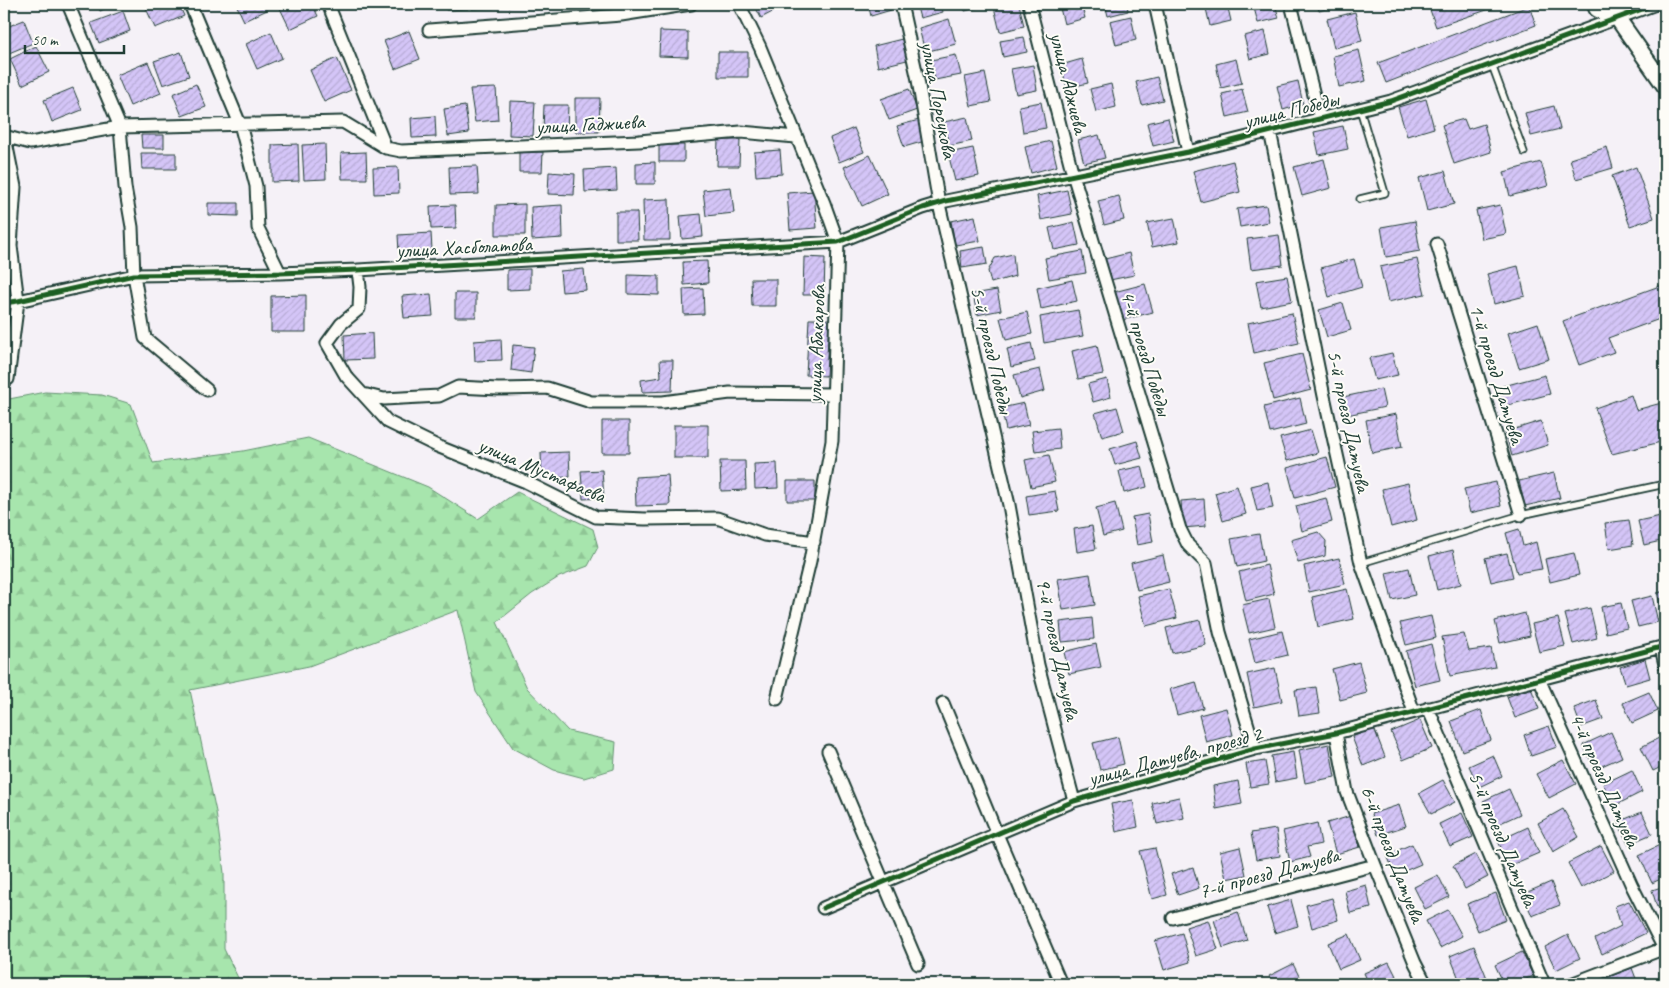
<svg xmlns="http://www.w3.org/2000/svg" width="1669" height="988" font-family="Caveat,sans-serif">
	<style>
		.forest { fill: url(#forest-firs); stroke: #639170 }
		.building { fill: url(#building-hatch); stroke: #1f3d34 }
		.lines { fill: none; stroke-linecap: round; stroke-linejoin: round }
		.lane-casing { stroke: #1f3d34; stroke-width: 9 }
		.street-casing { stroke: #1f3d34; stroke-width: 15 }
		.secondary-casing { stroke: #1f3d34; stroke-width: 19 }
		.lane { stroke: #fdfcf7; stroke-width: 5.5 }
		.street { stroke: #fdfcf7; stroke-width: 11 }
		.secondary { stroke: #fdfcf7; stroke-width: 15 }
		.cycleway-casing { stroke: #fdfcf7; stroke-width: 8 }
		.cycleway { stroke: #1b5e20; stroke-width: 5 }
		.labels { text-anchor: middle; dominant-baseline: central; stroke-width: 4; stroke-linejoin: round; paint-order: stroke }
		.street-label { font-size: 21px; fill: #1f3d34; stroke: #fdfcf7 }
	</style>
	<defs>
		<pattern id="forest-firs" width="22" height="20" patternUnits="userSpaceOnUse" patternTransform="scale(1.25)"><rect width="22" height="20" fill="#a7e5ad"/><path d="M5 1l3.5 6h-7zM16 11l3.5 6h-7z" fill="#8fc595"/></pattern>
		<pattern id="building-hatch" width="6" height="6" patternUnits="userSpaceOnUse" patternTransform="scale(1.25)"><rect width="6" height="6" fill="#d4c5f7"/><path d="M-1 1l2-2M0 6l6-6M5 7l2-2" fill="none" stroke="#b6aad4"/></pattern>
	</defs>
	<rect width="100%" height="100%" fill="#f5f1f7"/>
	<filter id="ink" filterUnits="userSpaceOnUse"><feTurbulence type="fractalNoise" baseFrequency=".02" numOctaves="2"/><feDisplacementMap in="SourceGraphic" scale="10" xChannelSelector="R" yChannelSelector="G"/><feConvolveMatrix kernelMatrix="1 2 1 2 8 2 1 2 1" color-interpolation-filters="sRGB"/></filter>
	<g filter="url(#ink)">
		<path class="forest" d="M45 392 102 395 131 404 153 463 243 451 308 438 428 487 478 519 517 492 593 529 598 547 588 566 559 577 532 594 497 622 527 688 568 731 616 742 614 769 584 778 554 770 513 748 476 692 458 610 309 666 190 690 216 812 224 873V949L241 984H4V400Z"/>
		<path class="building" d="M97 4H115L100 11Z
			M144 4H179L184 16 155 28Z
			M236 4H265L267 10 244 21Z
			M278 4H312L318 16 290 29Z
			M446 4H467L468 9 446 10Z
			M472 4H494V8L472 9Z
			M500 4H527V6L500 7Z
			M754 4H778L780 8 761 18Z
			M868 4H889L891 10 871 16Z
			M916 4H941L943 12 920 18Z
			M963 4H987V5L965 11Z
			M1008 4H1019L1024 26 1000 32 994 7Z
			M1059 4H1081L1085 18 1064 24Z
			M1105 4H1127L1128 11 1108 16Z
			M1205 4H1227L1231 21 1210 26Z
			M1253 4H1275L1279 18 1258 23Z
			M1317 4H1343L1319 11Z
			M1428 4H1498L1499 6 1436 27Z
			M1529 6 1536 25 1386 83 1378 63Z
			M123 11 130 31 99 43 91 23Z
			M1355 12 1362 41 1334 48 1327 19Z
			M1131 16 1136 40 1116 45 1110 21Z
			M949 19 956 44 925 52 919 28Z
			M24 20 33 43 9 53 4 41V28Z
			M409 31 420 59 395 69 384 41Z
			M660 31 688 32V57L659 56Z
			M1265 31 1270 54 1250 59 1244 36Z
			M271 32 282 58 257 69 246 44Z
			M1024 37 1027 52 1003 57 1000 41Z
			M902 39 907 60 878 67 874 46Z
			M36 46 49 72 22 85 10 59Z
			M1359 50 1366 81 1339 87 1333 56Z
			M181 52 189 76 163 85 154 61Z
			M718 52H748V77H718Z
			M956 55 961 75 935 80 931 60Z
			M337 58 351 90 324 102 310 70Z
			M1082 59 1088 83 1067 88 1061 65Z
			M1236 59 1242 83 1221 88 1216 64Z
			M148 62 161 93 130 106 117 75Z
			M1033 65 1037 90 1016 94 1011 69Z
			M985 73 991 102 971 106 965 77Z
			M1157 77 1163 100 1142 105 1136 82Z
			M1298 81 1303 104 1283 110 1277 86Z
			M196 84 206 107 182 116 173 94Z
			M1111 84 1116 107 1096 112 1090 89Z
			M73 88 82 110 52 122 44 100Z
			M496 88 498 120 475 122 470 89Z
			M909 89 917 110 889 120 881 99Z
			M1242 89 1248 112 1227 117 1222 94Z
			M575 98H600L599 132H575Z
			M1426 99 1434 128 1407 136 1398 107Z
			M510 101 535 102 533 136 509 135Z
			M1041 102 1046 128 1023 132 1019 106Z
			M544 105H568L567 132 543 131Z
			M465 106 469 133 448 136 444 109Z
			M1554 106 1560 129 1531 136 1525 113Z
			M435 116 436 137 412 138 411 118Z
			M967 117 972 141 949 146 944 122Z
			M1168 118 1174 141 1153 146 1147 123Z
			M1464 119 1468 129 1484 124 1491 152 1454 164 1442 125Z
			M919 120 925 141 904 147 897 126Z
			M1343 126 1348 149 1319 155 1314 132Z
			M854 128 864 152 839 162 830 138Z
			M141 135H164V148H142Z
			M1099 135 1105 158 1084 163 1078 140Z
			M718 140H740L739 166H717Z
			M1051 141 1057 166 1031 173 1025 147Z
			M298 144 299 181 272 182V145Z
			M325 144 326 179 304 180 302 145Z
			M659 145H684V162H659Z
			M1607 147 1613 168 1576 179 1570 159Z
			M973 148 979 176 955 181 948 153Z
			M780 150 782 174 756 176 754 152Z
			M366 152 367 179H342L341 153Z
			M519 152H543L542 172H519Z
			M141 153H176V169H142Z
			M870 155 888 194 862 206 844 167Z
			M1324 159 1331 188 1302 196 1294 167Z
			M1233 161 1240 192 1201 202 1193 171Z
			M655 162V184H636V163Z
			M1541 162 1548 186 1510 196 1504 172Z
			M477 166 479 194 450 195 449 167Z
			M398 167 399 193 374 194 373 168Z
			M1636 167 1654 218 1630 226 1612 176Z
			M616 168 617 190 585 192 584 170Z
			M1445 171 1454 204 1427 211 1419 178Z
			M549 172 575 174 574 195 548 194Z
			M731 187 734 213 706 216 703 190Z
			M1067 190 1072 214 1041 220 1037 196Z
			M814 191 817 228 790 230 787 193Z
			M1119 196 1124 220 1104 225 1098 201Z
			M669 199 670 240H644L643 200Z
			M208 203H238V216L208 215Z
			M525 204V235H496V205Z
			M455 205 456 228 431 229 430 206Z
			M562 205 563 238 532 240 531 207Z
			M1266 205 1269 222 1240 227 1237 209Z
			M1500 205 1506 234 1482 239 1476 210Z
			M616 212H637L638 240H616Z
			M701 214 703 237 682 239 680 216Z
			M975 216 980 241 955 245 951 221Z
			M1174 218 1179 242 1152 247 1147 223Z
			M1415 221 1420 251 1386 257 1381 227Z
			M1074 222 1079 245 1054 250 1049 228Z
			M431 233 432 250 399 252 398 235Z
			M1279 235 1283 265 1251 269 1247 239Z
			M984 247 987 264 962 268 960 251Z
			M1082 251 1086 273 1049 279 1045 258Z
			M1129 253 1134 275 1110 280 1105 259Z
			M1013 254 1015 276 991 283 988 271 995 258Z
			M804 257 825 258 824 295H803Z
			M1354 259 1362 287 1329 297 1321 268Z
			M1417 259 1425 294 1388 302 1380 267Z
			M707 261 708 283 684 285 683 262Z
			M1518 266 1525 296 1494 304 1487 274Z
			M530 269V289L507 290V270Z
			M584 269 586 290 562 292 560 271Z
			M628 275 659 276V295L628 294Z
			M1287 276 1292 301 1261 307 1256 281Z
			M751 279H776V306H752Z
			M1072 280 1077 301 1041 309 1037 288Z
			M1145 284 1153 312 1122 320 1114 292Z
			M1665 284V317L1608 338 1614 352 1579 365 1563 321Z
			M703 288 704 314 684 315 683 289Z
			M997 290 1001 310 977 315 973 294Z
			M455 293H476V317H455Z
			M431 294 433 316 404 318 402 296Z
			M306 295V332H271V296Z
			M1343 303 1351 330 1327 337 1319 310Z
			M1078 310 1083 336 1044 343 1040 317Z
			M1027 312 1032 334 1006 340 1000 318Z
			M1292 313 1299 343 1254 353 1248 323Z
			M809 319H829L826 376 806 375Z
			M1538 323 1549 359 1519 368 1508 333Z
			M372 333 373 359 345 360 344 335Z
			M501 339 502 360 475 361 474 341Z
			M1031 343 1035 361 1011 367 1007 349Z
			M513 345 534 347 531 373 511 370Z
			M1097 345 1103 374 1078 379 1072 351Z
			M1392 353 1398 375 1375 380 1369 358Z
			M1302 354 1311 390 1273 400 1264 363Z
			M660 360H673L672 391 642 392 641 380 661 377Z
			M1040 369 1045 391 1020 398 1014 375Z
			M1545 375 1550 394 1501 407 1496 388Z
			M1107 379 1111 397 1093 402 1088 384Z
			M1381 389 1385 407 1347 415 1343 397Z
			M1631 395 1636 410 1665 402V441L1612 454 1595 408Z
			M1300 398 1306 424 1270 433 1264 407Z
			M1024 403 1029 425 1006 430 1001 408Z
			M1117 407 1124 431 1102 437 1095 413Z
			M1396 414 1402 447 1372 453 1366 420Z
			M602 421H629V453H602Z
			M1541 421 1548 445 1512 456 1505 432Z
			M674 425H708V458H674Z
			M1058 428 1060 449 1035 452 1032 431Z
			M1311 430 1318 453 1287 461 1280 438Z
			M1137 441 1142 458 1115 465 1110 449Z
			M569 452 570 477 542 478 541 453Z
			M1049 455 1055 482 1031 487 1025 460Z
			M1327 457 1335 487 1295 498 1287 468Z
			M720 461H745L746 490 721 491Z
			M777 463 778 488 755 489 754 464Z
			M1142 466 1147 487 1124 493 1119 471Z
			M602 470 604 498 583 499 581 471Z
			M1554 473 1560 498 1525 506 1519 481Z
			M668 475 670 505 636 506 635 477Z
			M787 481H815V501H787Z
			M1268 482 1273 508 1257 511 1251 486Z
			M1496 482 1501 506 1470 513 1464 489Z
			M1408 483 1417 520 1391 527 1382 489Z
			M1237 486 1246 514 1223 521 1215 493Z
			M1055 491 1059 511 1029 515 1026 496Z
			M1326 498 1332 522 1302 531 1296 506Z
			M1204 499 1206 526 1183 528 1181 501Z
			M1115 503 1122 531 1103 536 1096 508Z
			M1148 514 1153 542 1137 545 1132 517Z
			M1665 515V540L1644 545 1638 521Z
			M1629 520 1633 545 1609 549 1605 523Z
			M1092 526 1096 549 1077 552 1074 529Z
			M1519 529 1523 546 1536 542 1542 569 1517 573 1506 533Z
			M1318 532 1326 541 1325 556 1298 563 1291 540Z
			M1259 534 1264 561 1237 567 1231 539Z
			M1453 550 1461 584 1437 590 1429 556Z
			M1507 553 1513 577 1491 582 1485 558Z
			M1574 553 1579 575 1550 582 1545 559Z
			M1163 555 1169 582 1137 590 1131 563Z
			M1339 558 1345 584 1309 592 1304 566Z
			M1267 565 1274 594 1246 601 1239 572Z
			M1409 568 1415 595 1392 600 1386 573Z
			M1090 574 1095 605 1063 610 1058 579Z
			M1169 589 1177 618 1146 626 1138 596Z
			M1347 589 1354 619 1318 627 1312 597Z
			M1665 591V617L1664 618 1657 593Z
			M1652 596 1658 622 1638 627 1631 601Z
			M1269 599 1275 627 1249 633 1242 605Z
			M1621 603 1627 628 1606 633 1601 607Z
			M1590 608 1597 638 1573 644 1565 614Z
			M1525 613 1530 636 1500 643 1495 621Z
			M1431 616 1436 638 1406 645 1400 623Z
			M1092 618 1094 639 1062 642 1060 622Z
			M1558 618 1565 646 1539 652 1532 624Z
			M1200 620 1206 645 1172 653 1166 628Z
			M1282 631 1288 655 1255 663 1249 639Z
			M1464 634 1469 651 1491 648 1495 667 1450 676 1442 637Z
			M1096 644 1101 667 1069 674 1064 652Z
			M1431 644 1440 680 1415 686 1406 651Z
			M1645 659 1650 678 1626 685 1620 667Z
			M1359 662 1367 693 1340 700 1332 669Z
			M1275 668 1282 701 1254 707 1247 674Z
			M1196 682 1203 708 1177 715 1170 689Z
			M1316 687 1320 713 1299 716 1295 690Z
			M1531 688 1539 709 1515 718 1507 697Z
			M1649 692 1658 711 1632 723 1623 703Z
			M1596 700 1603 719 1581 727 1574 708Z
			M1226 708 1233 735 1206 742 1199 715Z
			M1481 710 1491 740 1462 751 1451 721Z
			M1420 720 1432 748 1403 760 1391 732Z
			M1549 726 1557 747 1531 756 1524 735Z
			M1374 728 1385 757 1363 766 1352 737Z
			M1611 732 1622 757 1595 769 1583 745Z
			M1665 735V765L1653 771 1641 747Z
			M1118 737 1124 764 1100 770 1093 743Z
			M1329 744 1335 777 1305 783 1299 750Z
			M1293 752 1297 778 1275 782 1271 756Z
			M1493 755 1502 776 1479 787 1469 766Z
			M1563 760 1576 784 1549 798 1536 774Z
			M1265 761 1269 784 1250 787 1246 764Z
			M1632 770 1642 792 1614 806 1603 784Z
			M1443 780 1455 802 1431 814 1419 793Z
			M1238 781 1242 804 1216 809 1213 786Z
			M1509 789 1520 814 1494 826 1483 801Z
			M1179 797 1184 818 1157 824 1152 803Z
			M1133 800 1138 827 1116 832 1111 804Z
			M1399 805 1406 826 1378 835 1371 814Z
			M1563 809 1579 837 1553 852 1538 823Z
			M1642 812 1652 834 1628 844 1618 822Z
			M1462 813 1473 837 1450 847 1439 824Z
			M1351 816 1360 847 1336 854 1327 823Z
			M1317 823 1321 844 1307 847 1310 857 1290 862 1283 831Z
			M1528 827 1539 853 1509 866 1498 841Z
			M1276 829 1280 856 1256 860 1251 833Z
			M1664 843 1665 846V877L1652 883 1639 855Z
			M1412 844 1421 864 1395 875 1387 855Z
			M1601 846 1614 871 1581 888 1568 863Z
			M1240 847 1246 875 1226 879 1220 852Z
			M1155 848 1167 895 1152 899 1140 851Z
			M1476 854 1488 877 1465 889 1453 866Z
			M1193 867 1199 888 1178 895 1171 874Z
			M1438 875 1449 897 1425 909 1414 887Z
			M1551 882 1560 905 1532 916 1523 894Z
			M1366 885 1371 908 1350 913 1345 891Z
			M1665 886V904L1657 907 1652 890Z
			M1496 893 1506 920 1478 931 1467 904Z
			M1332 898 1338 920 1312 928 1306 905Z
			M1291 900 1298 926 1275 933 1267 907Z
			M1629 901 1646 933 1602 954 1595 939 1621 926 1615 906Z
			M1448 910 1462 936 1440 948 1426 921Z
			M1238 912 1247 940 1223 948 1214 920Z
			M1208 920 1218 949 1196 956 1186 927Z
			M1182 933 1190 962 1164 970 1155 941Z
			M1349 934 1360 960 1339 969 1328 943Z
			M1568 935 1580 958 1556 970 1545 947Z
			M1474 946 1487 978 1471 984H1461L1450 956Z
			M1522 952 1533 976 1515 984H1504L1495 965Z
			M1389 962 1400 984H1369L1364 973Z
			M1293 964 1303 984H1274L1269 976Z
			M1632 968 1638 984H1590Z"/>
		<g class="lines">
			<g class="lane-casing">
				<path id="lane" d="M1492 65 1524 152
					M1360 199 1385 193 1360 109
					M1361 563 1521 515 1665 484"/>
			</g>
			<g class="street-casing">
				<path id="street" d="M68 4 120 127 125 187 132 227 134 275 145 338 207 390
					M190 4 240 124 256 186 258 228 280 273
					M328 4 386 148
					M739 4 760 47 824 203 838 242 832 441 810 561 777 699
					M901 4 918 80 939 204 1009 505 1038 665 1074 801
					M1029 4 1072 171 1180 529 1188 545 1206 563 1220 632 1255 749
					M1155 4 1188 152
					M1291 4 1320 119
					M429 30 621 15 691 4
					M1270 131 1324 396 1361 563 1414 712
					M4 136 30 143 120 127 343 122 386 148 401 151 639 141 741 132 796 137
					M5 137 15 187 11 246 18 301 8 379
					M1437 244 1521 515
					M358 270 360 287 359 309 341 324 327 343 346 376 388 422 437 446 526 482 596 517 645 519 717 518 765 535 814 542
					M4 303 18 301 134 275 280 273 358 270 838 242 923 208 946 201 1188 152 1391 101 1656 4
					M363 394 384 399 439 396 458 387 498 389 547 388 591 402H663L730 393 833 394
					M1661 647 1665 665
					M1539 679 1632 886 1664 949
					M943 703 997 834 1061 984
					M1428 708 1544 984
					M1336 733 1347 792 1375 865 1415 963 1426 984
					M828 751 918 964
					M823 908 1074 801 1255 749 1336 733 1665 646
					M1173 918 1375 865
					M1571 984 1665 948"/>
			</g>
			<g class="secondary-casing">
				<path id="secondary" d="M1595 4 1597 9 1618 19 1665 86
					M1618 19 1623 4"/>
			</g>
			<use href="#lane" class="lane"/>
			<use href="#street" class="street"/>
			<use href="#secondary" class="secondary"/>
			<g class="cycleway-casing">
				<path id="cycleway" d="M4 303 18 301 134 275 280 273 358 270 838 242 923 208 946 201 1188 152 1391 101 1656 4
					M823 908 1074 801 1255 749 1336 733 1665 646"/>
			</g>
			<use href="#cycleway" class="cycleway"/>
		</g>
	</g>
	<g class="labels">
		<g class="street-label">
			<text transform="translate(1069 83) rotate(76)">улица Аджиева</text>
			<text transform="translate(939 100) rotate(79)">улица Порсукова</text>
			<text transform="translate(1291 110) rotate(-14)">улица Победы</text>
			<text transform="translate(590 124) rotate(-3)">улица Гаджиева</text>
			<text transform="translate(464 247) rotate(-3)">улица Хасболатова</text>
			<text transform="translate(816 344) rotate(-88)">улица Абакарова</text>
			<text transform="translate(992 350) rotate(77)">5-й проезд Победы</text>
			<text transform="translate(1146 353) rotate(73)">4-й проезд Победы</text>
			<text transform="translate(1497 374) rotate(73)">1-й проезд Датуева</text>
			<text transform="translate(1349 421) rotate(78)">5-й проезд Датуева</text>
			<text transform="translate(542 470) rotate(23)">улица Мустафаева</text>
			<text transform="translate(1058 649) rotate(78)">9-й проезд Датуева</text>
			<text transform="translate(1175 756) rotate(-15)">улица Датуева, проезд 2</text>
			<text transform="translate(1605 780) rotate(66)">4-й проезд Датуева</text>
			<text transform="translate(1503 839) rotate(67)">5-й проезд Датуева</text>
			<text transform="translate(1393 854) rotate(69)">6-й проезд Датуева</text>
			<text transform="translate(1269 873) rotate(-15)">7-й проезд Датуева</text>
		</g>
	</g>
	<rect width="1669" height="988" fill="none" stroke="#fdfcf7" stroke-width="20"/>
	<rect x="10" y="10" width="1649" height="968" fill="none" stroke="#1f3d34" stroke-width="2" filter="url(#ink)"/>
	<path d="M25 45v8h99v-8" fill="none" stroke="#1f3d34" stroke-width="2.5"/>
	<text x="32" y="45" font-size="15" fill="#1f3d34" stroke="#fdfcf7" stroke-width="4" paint-order="stroke">50 m</text>
</svg>
